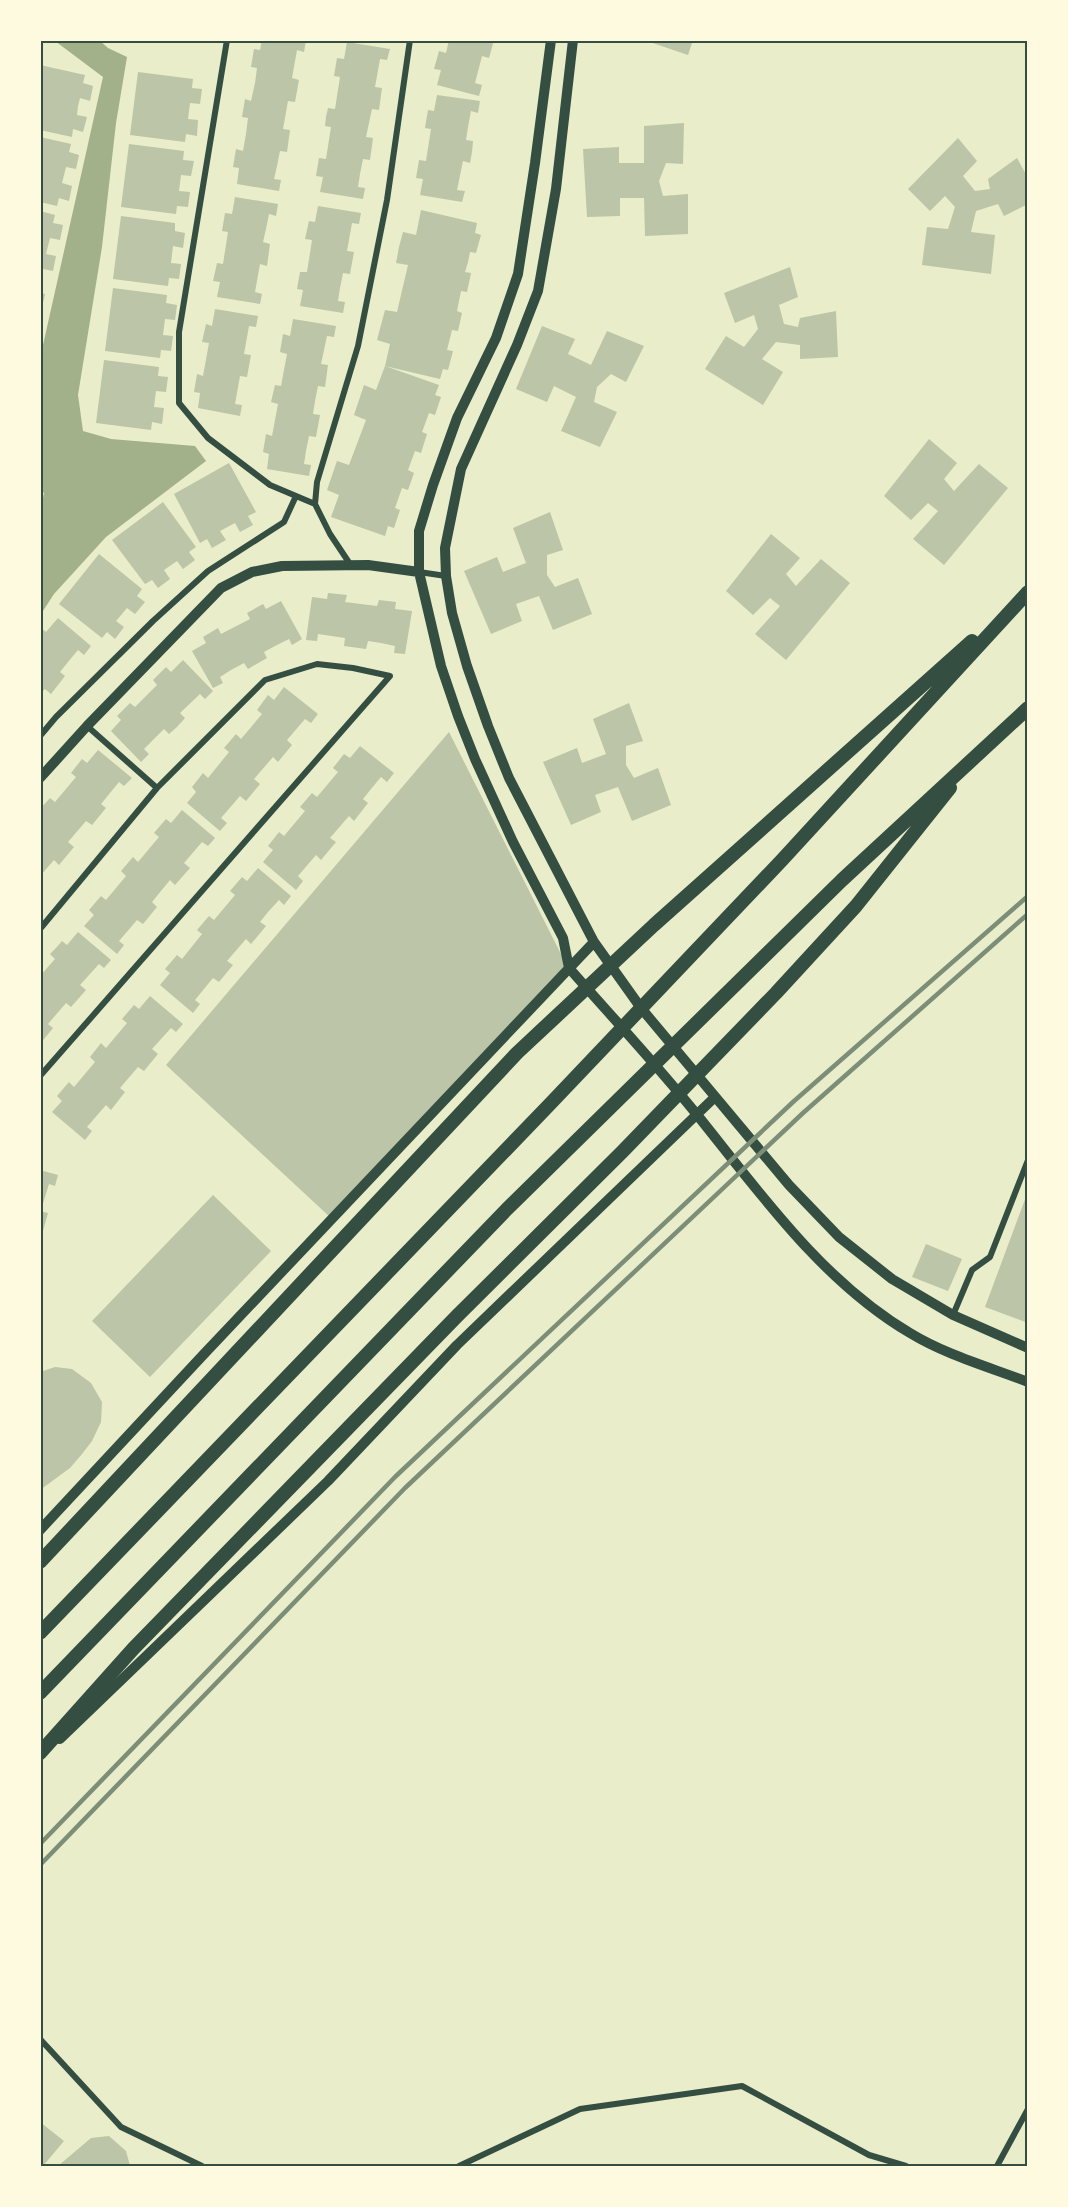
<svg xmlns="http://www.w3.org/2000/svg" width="1068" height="2207" font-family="'Roboto Condensed',sans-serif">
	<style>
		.water { fill: #a3b18a }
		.building { fill: #bcc5a7 }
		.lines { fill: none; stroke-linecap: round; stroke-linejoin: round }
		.minor { stroke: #344e41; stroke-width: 6 }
		.tertiary { stroke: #344e41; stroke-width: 10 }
		.trunk { stroke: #344e41; stroke-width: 14 }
		.rail { stroke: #7c8e77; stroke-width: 4.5 }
		.neatline { fill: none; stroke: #344e41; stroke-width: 2 }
	</style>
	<rect width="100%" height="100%" fill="#e9edc9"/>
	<path class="water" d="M55 41H100L108 48 127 57 116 123 102 247 78 395 83 431 111 439 195 446 206 461 106 537 54 594 41 614 40 511 44 493 40 489 41 354 103 77Z"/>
	<path class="building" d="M262 40H306L304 52 297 50 292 78 299 80 295 102 288 101 283 129 290 130 287 152 280 151 277 166 274 179 281 180 279 191 237 184 239 168 233 167 236 149 243 151 246 134 248 118 242 117 245 99 251 101 255 83 257 68 251 67 254 49 260 50Z
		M449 40H494L489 58 482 56 475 83 482 85 479 96 437 85 441 70 434 69 439 51 446 53Z
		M644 40H693L688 55Z
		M347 42 390 49 387 60 380 59 375 87 382 88 379 110 372 109 366 137 373 138 370 160 363 159 360 174 358 187 365 188 363 199 320 192 323 177 316 176 319 158 326 159 331 127 325 126 326 117 328 108 335 109 340 77 334 76 337 58 344 59Z
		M40 65 85 75 83 83 93 86 90 101 80 98 78 106 77 115 87 117 83 132 73 129 72 137 40 130Z
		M138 72 193 79 192 88 202 89 200 104 190 103 188 119 198 120 197 136 186 134 185 142 130 135Z
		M437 95 480 101 478 113 471 111 468 127 466 140 473 141 472 152 470 163 463 161 457 190 465 191 462 202 420 195 423 179 416 178 419 160 426 161 431 129 425 128 428 110 434 111Z
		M684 123 683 164 666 163 659 181 663 196 688 194V234L645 236 644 198H620V216L587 217 583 149 619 147V163H644V126Z
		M40 137 71 144 69 152 79 155 76 169 66 167 62 183 72 186 69 201 59 198 57 206 40 202Z
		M958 138 977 161 963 176 975 191 990 189 988 179 1017 158 1028 178V204L1004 216 998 204 976 211 971 232 995 235 991 274 922 265 927 227 948 229 955 207 945 196 930 211 908 189Z
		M129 144 184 151 183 160 194 161 191 176 181 175 179 191 190 192 188 207 177 206 176 214 121 207Z
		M235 197 278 204 276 216 269 214 266 229 263 242 270 244 267 266 260 264 255 292 262 294 260 304 217 297 220 282 213 281 217 263 223 264 228 232 222 231 225 213 232 214Z
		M318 206 361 213 359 224 352 223 347 251 354 252 350 274 343 273 340 288 338 301 345 302 343 313 300 306 303 290 297 289 300 272H307L312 240 305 239 309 221 315 222Z
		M421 210 477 223 475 233 481 235 476 253 470 252 468 262 465 272 471 273 467 292 461 291 457 311 462 313 458 331 452 330 447 350 453 351 448 370 443 369 440 379 385 366 439 385 435 395 441 397 435 415 429 413 422 432 427 434 421 453 415 451 408 470 414 473 408 490 402 488 395 508 400 510 394 528 388 526 385 536 331 517 339 495 327 490 337 461 349 465 366 420 354 415 364 385 376 390 385 366 390 344 377 340 385 310 397 312 408 265 396 263 399 247 403 232 416 235Z
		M40 211 55 215 53 223 63 225 60 240 50 238 46 254 56 256 53 271 43 269 41 275Z
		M121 216 175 223V231L185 233 183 248 173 246 171 263 181 264 179 279 169 278 168 286 113 279Z
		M790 267 798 297 779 305 784 324 798 327 800 318 836 311 838 357 800 359V345L776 342 762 359 783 372 763 405 705 369 726 336 744 347 758 329 754 315 735 323 724 293Z
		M113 288 167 295 166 303 177 305 175 320 165 319 163 335 173 336 171 351 161 350 160 358 105 351Z
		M40 293 45 294 41 312H40Z
		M215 309 258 316 256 327 249 326 244 354 251 355 247 377 240 376 235 404 242 405 240 416 198 408 200 393 194 392 197 374 203 376 209 343 202 342 206 324 212 326Z
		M293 319 336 326 334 337 327 336 321 364 328 365 325 387 318 386 315 401 313 414 320 415 316 437 309 436 306 451 304 464 311 465 309 476 267 469 269 454 263 452 266 434 272 436 278 404 271 402 275 385 281 386 287 354 280 352 283 334 290 336Z
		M542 326 575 339 568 354 591 365 607 331 644 346 626 382 611 374 597 387 594 402 617 412 600 447 561 431 576 397 554 386 547 402 516 389Z
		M104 360 159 367 158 376 168 377 166 392 156 391 154 407 164 408 162 424 152 422 151 430 96 423Z
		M929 439 957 463 944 479 954 491 979 464 1008 488 944 565 913 539 938 511 928 503 911 520 884 496Z
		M229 463 256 512 248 516 253 525 240 532 235 523 220 531 226 540 212 548 207 539 200 543 174 494Z
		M163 502 196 547 189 552 195 560 183 569 177 561 164 570 170 579 158 588 152 580 145 584 112 540Z
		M550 512 563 550 547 555V575L555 587 578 578 592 614 553 630 539 596 516 604 522 621 491 634 464 571 497 557 503 572 526 563 513 528Z
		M771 534 800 558 786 574 796 586 821 559 850 583 786 660 755 634 780 606 770 598 753 615 726 591Z
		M99 554 142 589 137 596 145 602 135 614 127 608 116 621 124 627 115 639 107 632 102 638 59 604Z
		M328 593 347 595 345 602 377 606 379 600 396 602 395 609 412 611 405 654 394 653 395 646 381 643 368 641 366 649 344 646 345 638 318 634 317 641 306 640 312 597 327 599Z
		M281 601 302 639 292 645 289 639 275 646 264 652 267 658 248 669 244 663 231 670 220 677 223 683 213 688 192 651 206 643 203 637 218 628 221 634 250 619 247 613 263 604 266 609Z
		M58 618 91 646 84 655 78 650 68 662 60 672 65 676 51 694 45 689 40 694V627L46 632Z
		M183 660 213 691 205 699 200 694 180 713 185 718 177 727 169 734 164 729 144 749 149 754 141 762 111 731 121 720 117 716 130 703 135 707 157 685 153 680 166 667 171 672Z
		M284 687 318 714 311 723 305 719 287 740 292 745 278 762 273 757 254 779 260 784 246 801 240 796 221 818 227 823 220 831 187 803 196 792 192 787 203 773 208 778 229 752 224 748 236 734 241 739 262 714 257 710 268 695 274 700Z
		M629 703 643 741 626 746V765L634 778 658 768 671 805 632 821 618 787 595 795 601 812 571 825 543 762 577 748 582 763 606 754 593 719Z
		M449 732 569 970 331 1218 166 1065Z
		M360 746 394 773 387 782 381 777 371 789 363 799 368 803 354 821 349 816 330 838 336 842 321 860 316 855 298 876 303 881 296 890 263 862 273 850 268 846 279 832 284 836 305 811 300 807 312 793 317 797 338 772 333 768 344 754 350 758Z
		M98 750 132 778 124 786 119 782 101 804 106 808 92 825 86 821 68 842 74 847 59 865 54 860 40 876V819L43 816 40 814V809L50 798 55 802 76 777 71 773 82 759 87 763Z
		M182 810 215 838 208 846 202 842 184 863 190 868 175 885 170 880 152 902 157 907 143 924 137 920 119 941 124 945 117 954 84 926 94 915 89 910 101 896 106 900 126 876 121 871 133 857 138 862 159 837 154 833 166 819 171 823Z
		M258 868 291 896 284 905 279 900 268 912 260 922 266 926 251 944 246 939 227 961 233 965 219 982 213 978 195 1000 200 1004 193 1013 160 985 170 973 165 969 177 955 182 959 202 934 197 930 209 916 214 920 235 895 230 891 242 877 247 881Z
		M78 932 111 960 104 968 99 964 89 975 80 985 86 990 71 1007 66 1003 48 1024 53 1028 40 1044V976L55 959 50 954 56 948 62 941 67 945Z
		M150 996 183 1024 176 1032 171 1028 161 1039 152 1049 158 1054 144 1071 138 1067 120 1088 125 1092 111 1110 106 1105 87 1127 92 1131 85 1140 52 1112 62 1101 57 1096 69 1082 74 1087 95 1062 90 1057 101 1043 106 1048 127 1023 122 1019 134 1005 139 1009Z
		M40 1170 58 1175 55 1186 49 1184 41 1210Z
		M1027 1194V1273L1028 1323 985 1307Z
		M213 1195 271 1251 150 1377 92 1321Z
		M40 1211 48 1213 41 1238 40 1237Z
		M926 1244 962 1259 948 1291 912 1277Z
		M55 1367 72 1369 91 1383 102 1402 101 1422 92 1441 82 1454 70 1468 40 1490V1372Z
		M40 2122 64 2141 43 2166H40Z
		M109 2136 126 2151 130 2166H58L91 2138Z"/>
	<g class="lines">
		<path class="minor" d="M227 40 179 332V403L208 438 270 485 315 504
			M350 564 330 534 315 504 317 482 358 346 387 200 410 40
			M419 572 446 576
			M87 726 157 788
			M40 736 56 717 153 621 208 571 284 522 296 496
			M40 929 157 788 265 680 317 664 353 668 390 676 40 1076
			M953 1315 972 1270 990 1257 1028 1160
			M40 2039 121 2127 202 2166
			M459 2166 580 2109 742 2086 869 2155 906 2166
			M997 2166 1028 2109"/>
		<path class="tertiary" d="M551 40 535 163 518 274 496 338 457 418 433 485 419 531V572L441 666 458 716 475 759 513 842 563 938 569 968C612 1017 657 1065 698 1116 760 1193 823 1282 910 1333 946 1355 989 1367 1028 1382
			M573 40 556 189 538 291 517 345 461 469 445 548 446 576 452 613 467 666 488 726 509 778 594 942 641 1008 789 1185 839 1237 892 1279 953 1315 1028 1348
			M40 778 87 726 221 588 252 572 282 566 368 565 419 572
			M40 1530 204 1354 594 942
			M60 1739 328 1481 457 1345 715 1097"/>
		<path class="trunk" d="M40 1562 517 1053 654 925 972 641
			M40 1633 550 1104 782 860 1028 592
			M40 1693 507 1209 842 880 1028 708
			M40 1753 133 1649 457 1316 623 1151 776 993 856 906 950 788"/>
		<path class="rail" d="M40 1844 395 1477 793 1102 1028 896
			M40 1865 405 1488 803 1113 1028 914"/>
	</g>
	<rect width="1068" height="2207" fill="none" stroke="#fefae0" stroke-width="84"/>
	<rect x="42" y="42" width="984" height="2123" class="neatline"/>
</svg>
